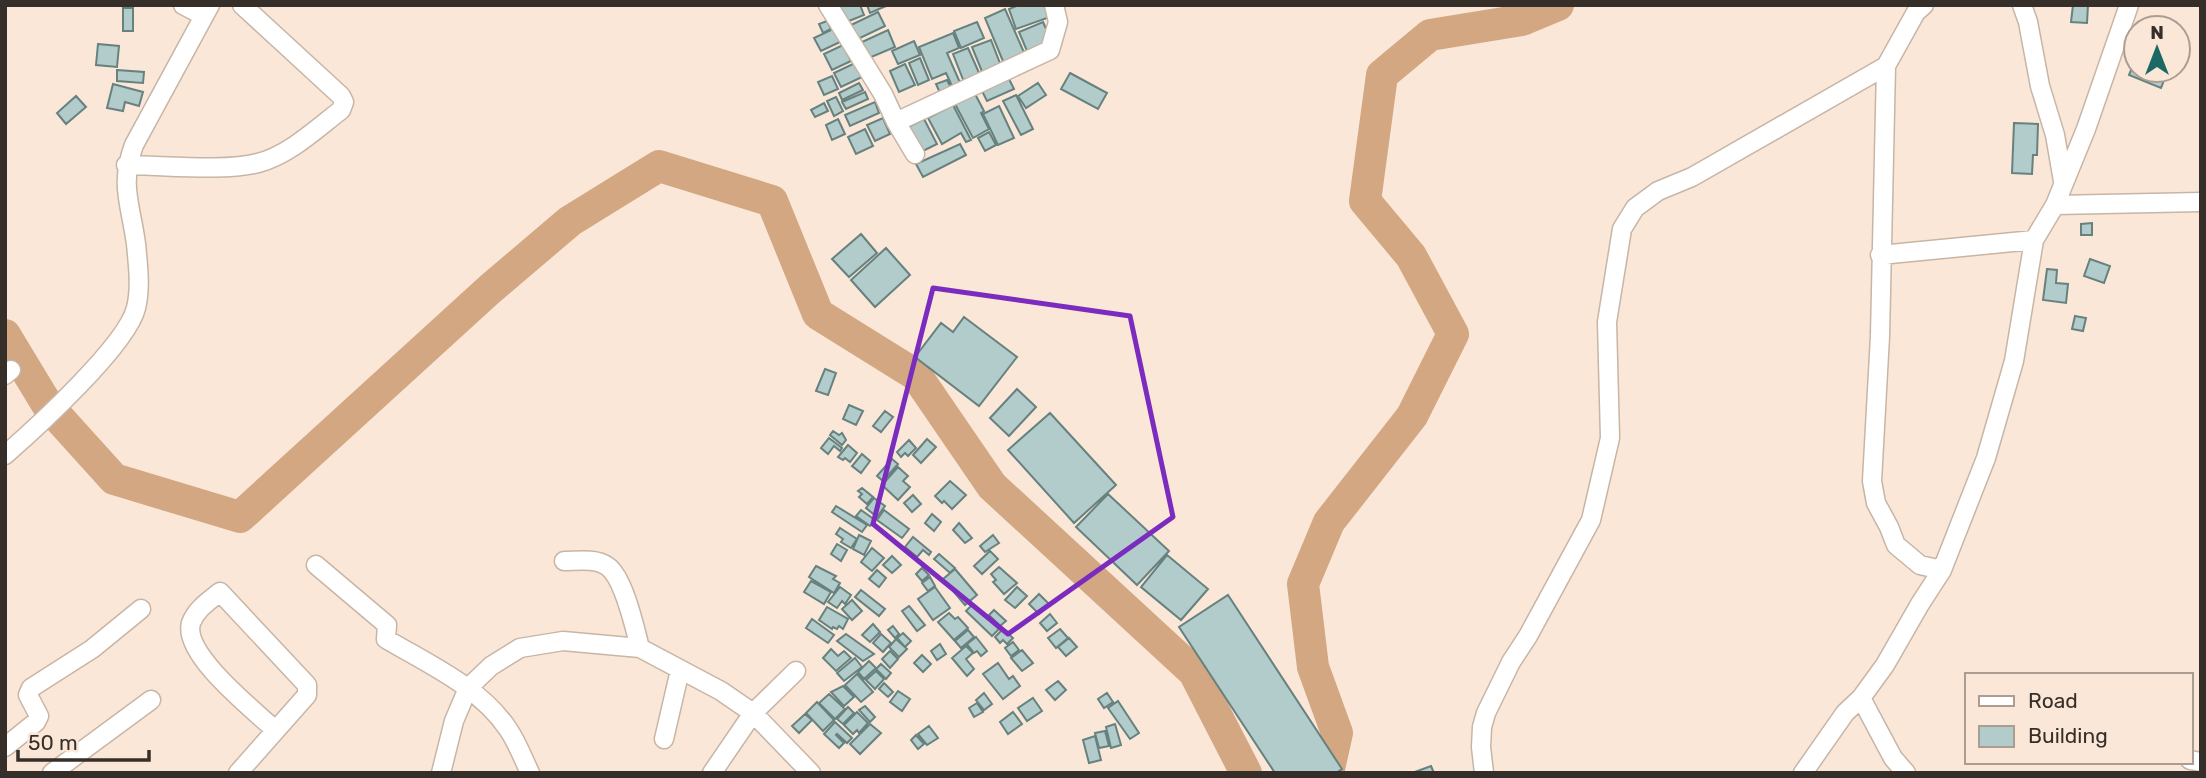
<svg xmlns="http://www.w3.org/2000/svg" width="2206" height="778" font-family="Rubik,sans-serif">
	<style>
		.lines { fill: none; stroke-linecap: round; stroke-linejoin: round }
		.river { stroke: #d2a782; stroke-width: 32 }
		.building { fill: #b1ccca; stroke: #67817f; stroke-width: 2 }
		.minor-casing { stroke: #c7b5a6; stroke-width: 21 }
		.minor { stroke: #fff; stroke-width: 18 }
		.marked { fill: none; stroke: #7b2cbf; stroke-width: 5; stroke-linejoin: round }
	</style>
	<rect width="100%" height="100%" fill="#fae7d8"/>
	<g class="lines">
		<path class="river" d="M5 335 48 406 114 479 240 517 490 289 570 221 659 166 772 201 818 314 916 375 992 486 1194 672 1246 773
			M1328 773 1337 733 1313 667 1303 584 1329 522 1412 416 1453 334 1411 256 1365 201 1382 75 1430 35 1522 20 1558 5"/>
	</g>
	<path class="building" d="M841 5H860L864 15 844 23 837 7Z
		M867 5H886V6L870 13Z
		M1019 5H1046L1050 17 1016 29 1009 9Z
		M2073 5H2088L2087 23 2071 22Z
		M123 8H133V31H123Z
		M1005 9 1026 57 1005 66 985 18Z
		M878 12 885 26 858 39 851 25Z
		M827 21 831 29 823 33 819 24Z
		M977 22 984 38 961 48 954 31Z
		M1043 22 1051 40 1027 51 1019 32Z
		M833 29 840 42 821 51 814 38Z
		M2136 29V44L2129 38Z
		M888 30 895 47 869 58 862 42Z
		M953 33 959 48 947 53 961 85 953 88 946 73 932 79 919 47Z
		M991 40 1001 66 983 74 972 47Z
		M914 41 920 55 898 64 892 51Z
		M98 44 119 46 117 67 96 65Z
		M843 45 851 61 832 70 824 54Z
		M968 48 980 75 964 82 953 54Z
		M920 58 929 80 918 85 909 63Z
		M2136 58V70H2168L2161 88 2129 75Z
		M855 63 862 77 841 87 834 73Z
		M905 64 915 85 899 92 890 71Z
		M117 70 144 72 143 83 117 81Z
		M1070 73 1107 93 1098 109 1061 89Z
		M832 76 838 89 824 95 818 82Z
		M1009 79 1014 89 987 101 982 91Z
		M947 80 951 88 940 93 936 84Z
		M859 83 863 90 842 100 839 93Z
		M1038 83 1046 95 1026 108 1018 96Z
		M113 84 143 92 139 106 125 102 123 111 107 108Z
		M865 92 868 99 846 109 842 102Z
		M975 94 984 111 981 113 989 129 973 138 955 104Z
		M1016 95 1033 129 1021 135 1003 101Z
		M76 96 86 107 66 124 57 113Z
		M836 97 843 111 834 116 827 101Z
		M875 102 879 113 850 126 845 115Z
		M824 103 828 111 815 117 811 110Z
		M953 105 971 140 966 142 961 133 942 144 928 118Z
		M999 106 1014 138 998 145 983 114Z
		M883 118 890 134 875 141 867 125Z
		M838 119 845 134 832 140 826 125Z
		M924 119 937 144 919 153 906 128Z
		M2014 123 2038 124 2037 155H2033L2032 174 2012 173Z
		M865 129 873 146 856 154 848 137Z
		M989 132 996 145 985 151 978 138Z
		M960 144 966 155 923 177 916 164Z
		M2092 223V235H2081V224Z
		M861 234 877 253 849 277 832 259Z
		M886 248 910 275 875 307 851 280Z
		M2090 259 2110 266 2104 283 2084 276Z
		M2047 269 2057 270 2056 283 2068 284 2066 303 2043 300Z
		M2075 316 2086 318 2083 331 2072 329Z
		M964 317 1017 357 979 406 915 357 941 323 953 332Z
		M825 369 836 373 828 395 816 391Z
		M1017 389 1036 407 1009 436 990 418Z
		M849 405 863 411 856 425 843 419Z
		M885 411 893 417 881 432 873 426Z
		M1050 413 1116 485 1074 523 1008 450Z
		M833 431 839 435 842 433 846 440 842 445 830 435Z
		M829 438 842 448 840 451 834 446 828 454 821 448Z
		M927 439 936 447 921 463 913 455Z
		M909 440 916 448 908 456 905 453 901 457 897 452Z
		M848 445 857 453 850 462 845 458 843 460 838 457Z
		M862 454 870 461 861 473 852 466Z
		M892 459 898 464 883 481 877 476Z
		M898 467 908 476 903 481 910 487 898 500 882 485Z
		M950 481 966 495 952 509 944 501 942 503 935 496Z
		M862 488 873 497 867 504 859 497 862 494 858 491Z
		M1108 494 1169 551 1137 585 1076 527Z
		M913 495 921 504 912 512 904 503Z
		M874 498 885 506 877 517 866 508Z
		M836 506 867 525 862 532 832 512Z
		M861 510 875 520 870 526 856 516Z
		M884 510 909 529 902 538 877 520Z
		M932 514 941 522 934 531 925 523Z
		M959 523 972 538 965 543 953 530Z
		M840 528 857 539 851 548 841 542 843 539 836 534Z
		M859 535 871 541 864 555 853 549Z
		M993 535 999 543 985 552 980 546Z
		M913 537 931 552 929 555 923 550 917 557 905 547Z
		M837 544 847 550 841 561 831 554Z
		M872 548 884 558 872 571 861 562Z
		M990 551 998 559 982 574 974 566Z
		M939 554 955 568 950 573 934 559Z
		M1167 555 1208 589 1181 620 1141 587Z
		M892 556 901 565 892 573 883 565Z
		M816 566 836 576 833 579 840 583 834 593 809 577Z
		M999 567 1017 583 1004 594 993 582 996 580 991 574Z
		M922 568 929 575 922 581 916 574Z
		M955 569 977 595 965 605 943 579Z
		M877 570 886 578 879 587 869 579Z
		M930 577 935 586 928 591 922 583Z
		M811 581 831 592 824 604 804 592Z
		M840 587 851 595 845 604 842 601 837 608 828 602Z
		M935 587 950 608 933 620 918 599Z
		M1017 587 1027 596 1015 608 1005 600Z
		M861 590 885 609 879 616 855 597Z
		M1039 594 1049 604 1039 614 1029 604Z
		M1228 595 1342 769 1336 773H1275L1179 627Z
		M852 600 862 611 852 620 842 609Z
		M973 604 999 629 992 636 966 611Z
		M909 606 925 625 917 631 902 611Z
		M827 607 848 619 843 629 839 626 837 629 833 627 832 629 819 620Z
		M994 610 1006 621 1000 626 989 615Z
		M949 613 955 619 958 617 968 628 954 640 938 622Z
		M1050 614 1057 623 1047 631 1040 623Z
		M812 619 834 635 828 643 806 628Z
		M873 624 880 632 870 642 862 635Z
		M893 626 899 634 895 638 888 630Z
		M1003 629 1013 638 1007 644 1003 640 1000 643 995 637Z
		M1060 629 1068 638 1056 648 1048 638Z
		M968 630 974 637 961 648 955 641Z
		M903 633 911 641 905 647 897 638Z
		M846 634 874 654 863 661 837 641Z
		M881 634 891 643 883 652 873 643Z
		M976 637 987 651 981 656 977 651 974 653 967 644Z
		M1069 638 1077 647 1066 656 1058 647Z
		M896 639 907 649 899 657 889 647Z
		M1013 642 1019 650 1011 656 1005 648Z
		M940 644 946 654 937 660 931 651Z
		M966 646 973 653 966 659 974 669 967 676 952 658Z
		M831 649 838 656 844 651 851 658 836 671 823 658Z
		M1022 650 1033 663 1022 671 1011 658Z
		M890 651 898 659 890 668 882 659Z
		M922 655 931 664 923 672 914 663Z
		M855 658 862 667 844 681 837 673Z
		M869 661 876 668 864 679 858 672Z
		M998 663 1009 679 1013 676 1020 686 1003 699 983 674Z
		M881 664 891 673 886 679 876 669Z
		M876 671 884 679 875 689 866 680Z
		M857 674 873 692 861 702 845 685Z
		M1058 681 1066 690 1055 700 1046 690Z
		M884 683 893 692 888 697 879 689Z
		M843 686 854 697 844 706 831 692Z
		M898 691 910 699 902 711 890 702Z
		M984 693 992 704 984 710 976 700Z
		M1107 693 1113 702 1104 708 1098 699Z
		M829 694 845 709 835 719 819 703Z
		M1033 698 1042 711 1027 721 1018 708Z
		M1118 701 1139 733 1130 739 1108 708Z
		M817 702 834 720 823 731 806 713Z
		M977 703 983 712 974 717 969 708Z
		M865 706 875 717 870 722 859 710Z
		M848 707 854 713 843 724 837 719Z
		M857 712 868 723 859 733 857 730 853 734 844 725Z
		M1013 712 1022 724 1008 734 1000 722Z
		M805 714 812 720 799 733 792 726Z
		M835 722 852 738 847 743 837 734 836 735 844 743 839 748 824 734Z
		M870 724 881 733 860 754 850 744Z
		M1115 724 1121 745 1111 748 1106 727Z
		M929 726 938 738 927 745 918 734Z
		M1105 731 1109 746 1099 748 1095 733Z
		M916 735 924 744 918 749 911 740Z
		M1095 736 1101 760 1089 763 1083 740Z
		M1431 766 1434 773H1412Z"/>
	<g class="lines">
		<g class="minor-casing">
			<path id="minor" d="M183 5 204 16
				M828 5 883 94 896 122 915 154
				M2022 5 2028 22 2040 86 2055 135 2063 181
				M1886 66 1880 336 1872 481 1876 503 1889 527 1896 545 1920 565 1942 570
				M896 122 1050 50 1058 22 1054 5
				M126 165C162 165 225 172 258 163 289 155 316 129 341 110L344 102 341 96 242 5
				M2055 205 2086 129 2129 5
				M2034 240 2055 205 2201 202
				M5 375 11 370
				M5 455C36 428 127 345 136 308 141 288 138 265 136 244 131 205 119 185 134 145L210 5
				M564 561C577 561 595 558 607 566 624 577 635 629 640 648
				M316 565 387 625 386 639C428 664 480 687 508 729 517 742 523 758 530 773
				M1861 698 1893 758 1906 773
				M664 739 680 670
				M5 747 36 722 39 716 28 695 31 688 92 649 141 609
				M2190 760 2201 762
				M52 773 151 700
				M238 773 307 695V685L220 592C209 601 196 609 191 623 182 654 254 710 275 730
				M441 773 454 721 468 688 491 666 520 648 563 641 640 648 721 691 753 713 811 773
				M712 773 753 713 796 671
				M1484 773 1481 747 1482 727 1486 713 1511 662 1528 636 1591 520 1610 438 1607 322 1622 229 1635 208 1658 191 1692 177 1886 66 1916 12 1924 5
				M1803 773 1845 713 1861 698 1885 665 1920 604 1942 570 1986 458 2014 361 2034 240 1880 255"/>
		</g>
		<use href="#minor" class="minor"/>
	</g>
	<path class="marked" d="M933 288 1130 316 1173 517 1008 634 873 524Z"/>
	<rect width="2206" height="778" fill="none" stroke="#362f29" stroke-width="14"/>
	<rect x="1965" y="673" width="228" height="91" fill="#fae7d8" stroke="#ac9d92" stroke-width="2"/>
	<rect x="1979" y="696" width="35" height="10" fill="#ffffff" stroke="#ac9d92" stroke-width="2"/>
	<text x="2028" y="708" font-size="21" fill="#362f29">Road</text>
	<rect x="1979" y="726" width="35" height="21" fill="#b1ccca" stroke="#ac9d92" stroke-width="2"/>
	<text x="2028" y="743" font-size="21" fill="#362f29">Building</text>
	<g transform="translate(2157 49)"><circle r="33" fill="#fae7d8" stroke="#ac9d92" stroke-width="2"/>
	<path d="M0-5L12 26L0 18L-12 26Z" fill="#1b6864"/>
	<text y="-10" font-size="19" font-weight="bold" text-anchor="middle" fill="#362f29">N</text>
	</g>
	<path d="M18 750v10h131v-10" fill="none" stroke="#362f29" stroke-width="3.5"/>
	<text x="28" y="750" font-size="21" fill="#362f29" stroke="#fae7d8" stroke-width="5" paint-order="stroke">50 m</text>
</svg>
